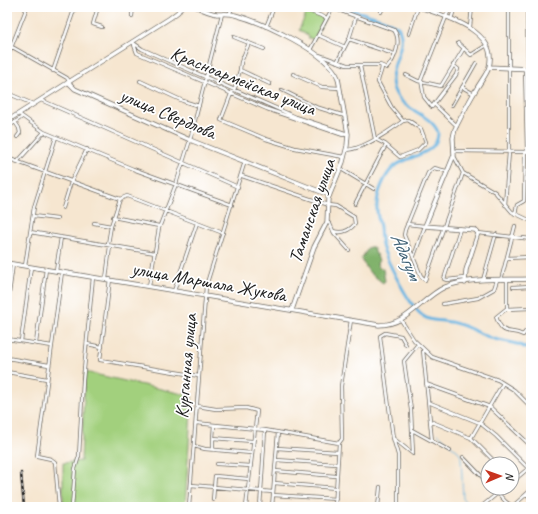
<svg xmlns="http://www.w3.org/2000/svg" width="538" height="514" font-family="Caveat,sans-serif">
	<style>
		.green { fill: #a2d07d; stroke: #5f764c }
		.forest { fill: #81b26c; stroke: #4e6744 }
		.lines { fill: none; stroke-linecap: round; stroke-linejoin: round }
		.stream { stroke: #69b5e2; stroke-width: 1 }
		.river { stroke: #69b5e2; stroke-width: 3 }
		.minor-casing { stroke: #68635b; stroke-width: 4 }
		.major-casing { stroke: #68635b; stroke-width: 5 }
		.minor { stroke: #fff; stroke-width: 2.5 }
		.major { stroke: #fff; stroke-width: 3.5 }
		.rail-casing { stroke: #1c1c1c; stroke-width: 2.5 }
		.rail { stroke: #fff; stroke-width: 1; stroke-dasharray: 3; stroke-linecap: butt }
		.labels { text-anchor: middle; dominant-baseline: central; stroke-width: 3.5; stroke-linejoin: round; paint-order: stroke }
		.street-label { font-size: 19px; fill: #1c1c1c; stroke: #fff }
		.water-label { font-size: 20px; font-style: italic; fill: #3f6175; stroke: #fff }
	</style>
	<rect width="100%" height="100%" fill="#fff"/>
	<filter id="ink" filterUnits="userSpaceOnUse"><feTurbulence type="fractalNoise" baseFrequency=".025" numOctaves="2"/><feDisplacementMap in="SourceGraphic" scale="8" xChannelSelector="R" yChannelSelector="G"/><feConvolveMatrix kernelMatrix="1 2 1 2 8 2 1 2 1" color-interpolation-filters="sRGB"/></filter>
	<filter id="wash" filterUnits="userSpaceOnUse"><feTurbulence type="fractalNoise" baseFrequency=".012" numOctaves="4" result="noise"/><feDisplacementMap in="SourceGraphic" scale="16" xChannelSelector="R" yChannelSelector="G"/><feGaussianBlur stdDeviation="0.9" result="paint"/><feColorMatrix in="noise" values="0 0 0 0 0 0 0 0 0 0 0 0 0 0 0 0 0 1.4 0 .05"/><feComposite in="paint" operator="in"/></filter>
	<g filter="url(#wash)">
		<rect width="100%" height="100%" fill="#f6e6d0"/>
		<path class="green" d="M307 12 325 18 314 39 308 38 309 36 299 30Z
			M85 372 192 396 185 507H63V463L81 461Z"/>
		<path class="forest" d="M369 247H373L379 261 377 263 378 267 383 269 385 281 383 283 369 272 361 259Z"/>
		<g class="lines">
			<path class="stream" d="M438 434 459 452 461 457 463 499 470 507"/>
			<path class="river" d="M343 7 385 20 398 27C410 46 385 69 394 90 402 111 429 112 438 132 439 155 409 155 395 166 384 175 376 195 377 209 377 215 379 221 380 227 381 236 380 243 384 251 390 266 410 307 423 316 429 321 435 320 443 321 461 322 475 332 491 338 507 343 517 341 531 351"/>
		</g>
	</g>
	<g filter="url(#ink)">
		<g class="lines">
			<g class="minor-casing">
				<path id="minor" d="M98 7 93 24 102 27
					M302 7 303 9 327 18
					M527 7 528 69
					M381 12 383 7
					M229 14 233 7
					M132 16 133 7
					M451 19 455 7
					M266 27 274 7
					M470 27 472 7
					M409 34 418 7
					M318 35 345 47
					M234 37 264 49
					M349 39 394 54
					M132 42 142 49 296 117 348 134
					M458 43 471 55 487 45
					M7 44 67 78 69 81
					M134 45 137 53 267 109 343 135 346 134
					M310 50 333 7
					M319 55 347 65H380L387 68C395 59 402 41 394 30L333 8
					M7 58 27 7
					M337 62 349 39 356 17
					M360 66 375 139 385 144 400 157 418 150 426 142 421 129 408 120 403 121
					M525 69 527 152
					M240 70 241 62 249 43
					M53 71 75 7
					M293 74 322 87 340 88
					M406 75 418 81 441 86 464 48
					M140 81 183 101 199 106
					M270 84 240 70 235 88 231 94 221 120 266 139 295 148 344 157
					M462 87 474 94
					M282 90 316 107 345 116
					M7 93 33 104
					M41 100 238 187
					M434 104 432 107 424 97 421 80 450 7
					M434 104 456 75 458 69 453 65
					M434 104 457 126
					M452 105 476 63
					M19 114 44 132 133 169 232 205
					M15 122 19 128 20 133 17 137
					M11 125 22 117
					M346 150C364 149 388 132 403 121L392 108 378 82C378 76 382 73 382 66
					M455 151 531 152
					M454 156 463 173 495 192 512 212 531 221
					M7 158 120 199
					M18 161 44 132
					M341 169 374 189
					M446 171 434 168 428 173 405 230 404 235 421 276 425 280 463 173
					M242 176 328 205 336 206 354 217 355 224C349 231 342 234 333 231
					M7 179 9 180
					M120 199 127 196 223 233
					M355 204 386 145
					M505 205 509 152V7
					M63 208 71 182 87 149
					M515 214 517 205 524 201 525 152
					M33 216 57 219
					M113 217 159 226
					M327 222 330 224 334 233 349 250
					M94 223 111 226
					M407 224 425 226 414 256
					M460 229 444 279 447 280 465 278
					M30 232 155 253
					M478 233 531 239
					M108 244 111 226 120 199
					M507 258 531 257
					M25 266 34 207 56 137
					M56 271 61 237
					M106 279 110 246
					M110 279 100 360 199 376
					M483 280 496 234
					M501 280 515 226
					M507 280V309
					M149 286 159 228 176 184 190 140 222 14
					M513 287 531 286
					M174 291 197 223
					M443 304 478 298 494 289 497 280
					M531 308 506 309 496 317C504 338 509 328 523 335L526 331 531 333
					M7 309 13 264
					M401 320 414 340 432 357 498 380 514 390 531 407
					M7 339 52 346
					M21 341 31 267
					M36 343 46 269
					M87 344 102 347
					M406 345 401 336 385 333 380 336 393 438 413 454
					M423 350 432 441
					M7 358 49 365
					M7 372 47 379
					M426 384 490 407 531 446
					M428 402 480 423 496 436 531 471
					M197 406 216 409 246 408 257 411 246 507
					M430 421 471 438 497 464
					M196 423 265 430 339 443
					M214 425 213 438 252 441
					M412 430 450 451
					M393 438 398 455V507
					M471 438 503 383
					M194 446 205 449 251 453
					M277 448 338 452
					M213 450V438
					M413 454 411 410 404 361 418 344
					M463 457 488 483
					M276 460 337 464
					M217 464 251 466
					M275 471 336 476
					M512 482 531 466
					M274 483 336 488
					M191 485 273 492
					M493 488 506 502 513 507
					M527 494 531 499
					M273 495 336 499
					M213 500 215 476 249 479
					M59 507 55 462 51 459 37 456 62 272
					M72 507 75 469 79 456 83 380 93 277
					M189 507 206 286 245 161
					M260 507 265 430
					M272 507 278 432
					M335 507 339 443 342 439 341 386 351 320
					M378 507 380 487
					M481 507 504 488
					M512 507 531 490"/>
			</g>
			<g class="major-casing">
				<path id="major" d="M197 7C203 10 210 13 217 14 223 14 229 13 235 15 262 22 328 52 338 78L348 134 347 146 343 162 328 199 327 222 314 247 292 310
					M419 7C444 16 499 30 489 67 487 74 481 81 477 88 469 101 462 115 455 129L453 138 454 155 425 226 475 230 478 233 466 270 465 283
					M489 67 531 69
					M68 82 75 89 190 140 329 195
					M7 121 170 18 178 12 181 7
					M7 263 379 325C408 325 421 298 445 287 469 277 505 280 531 279"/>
			</g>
			<use href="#minor" class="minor"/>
			<use href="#major" class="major"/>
			<g class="rail-casing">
				<path id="rail" d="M21 473 24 507"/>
			</g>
			<use href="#rail" class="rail"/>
		</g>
	</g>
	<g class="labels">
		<g class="street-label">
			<text transform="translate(243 81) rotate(22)">Красноармейская улица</text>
			<text transform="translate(168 114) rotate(23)">улица Свердлова</text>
			<text transform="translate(312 211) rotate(-71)">Таманская улица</text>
			<text transform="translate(209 282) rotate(10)">улица Маршала Жукова</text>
			<text transform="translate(186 366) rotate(-85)">Курганная улица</text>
		</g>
		<g class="water-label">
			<text transform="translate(406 256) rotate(67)">Адагум</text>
		</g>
	</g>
	<rect width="538" height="514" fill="none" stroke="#fff" stroke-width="24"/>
	<g transform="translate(500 476) rotate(88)"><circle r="19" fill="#ffffff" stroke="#a4a4a4"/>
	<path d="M0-3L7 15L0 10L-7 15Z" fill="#c8321e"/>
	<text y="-6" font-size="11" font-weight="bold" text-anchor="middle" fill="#1c1c1c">N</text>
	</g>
</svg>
